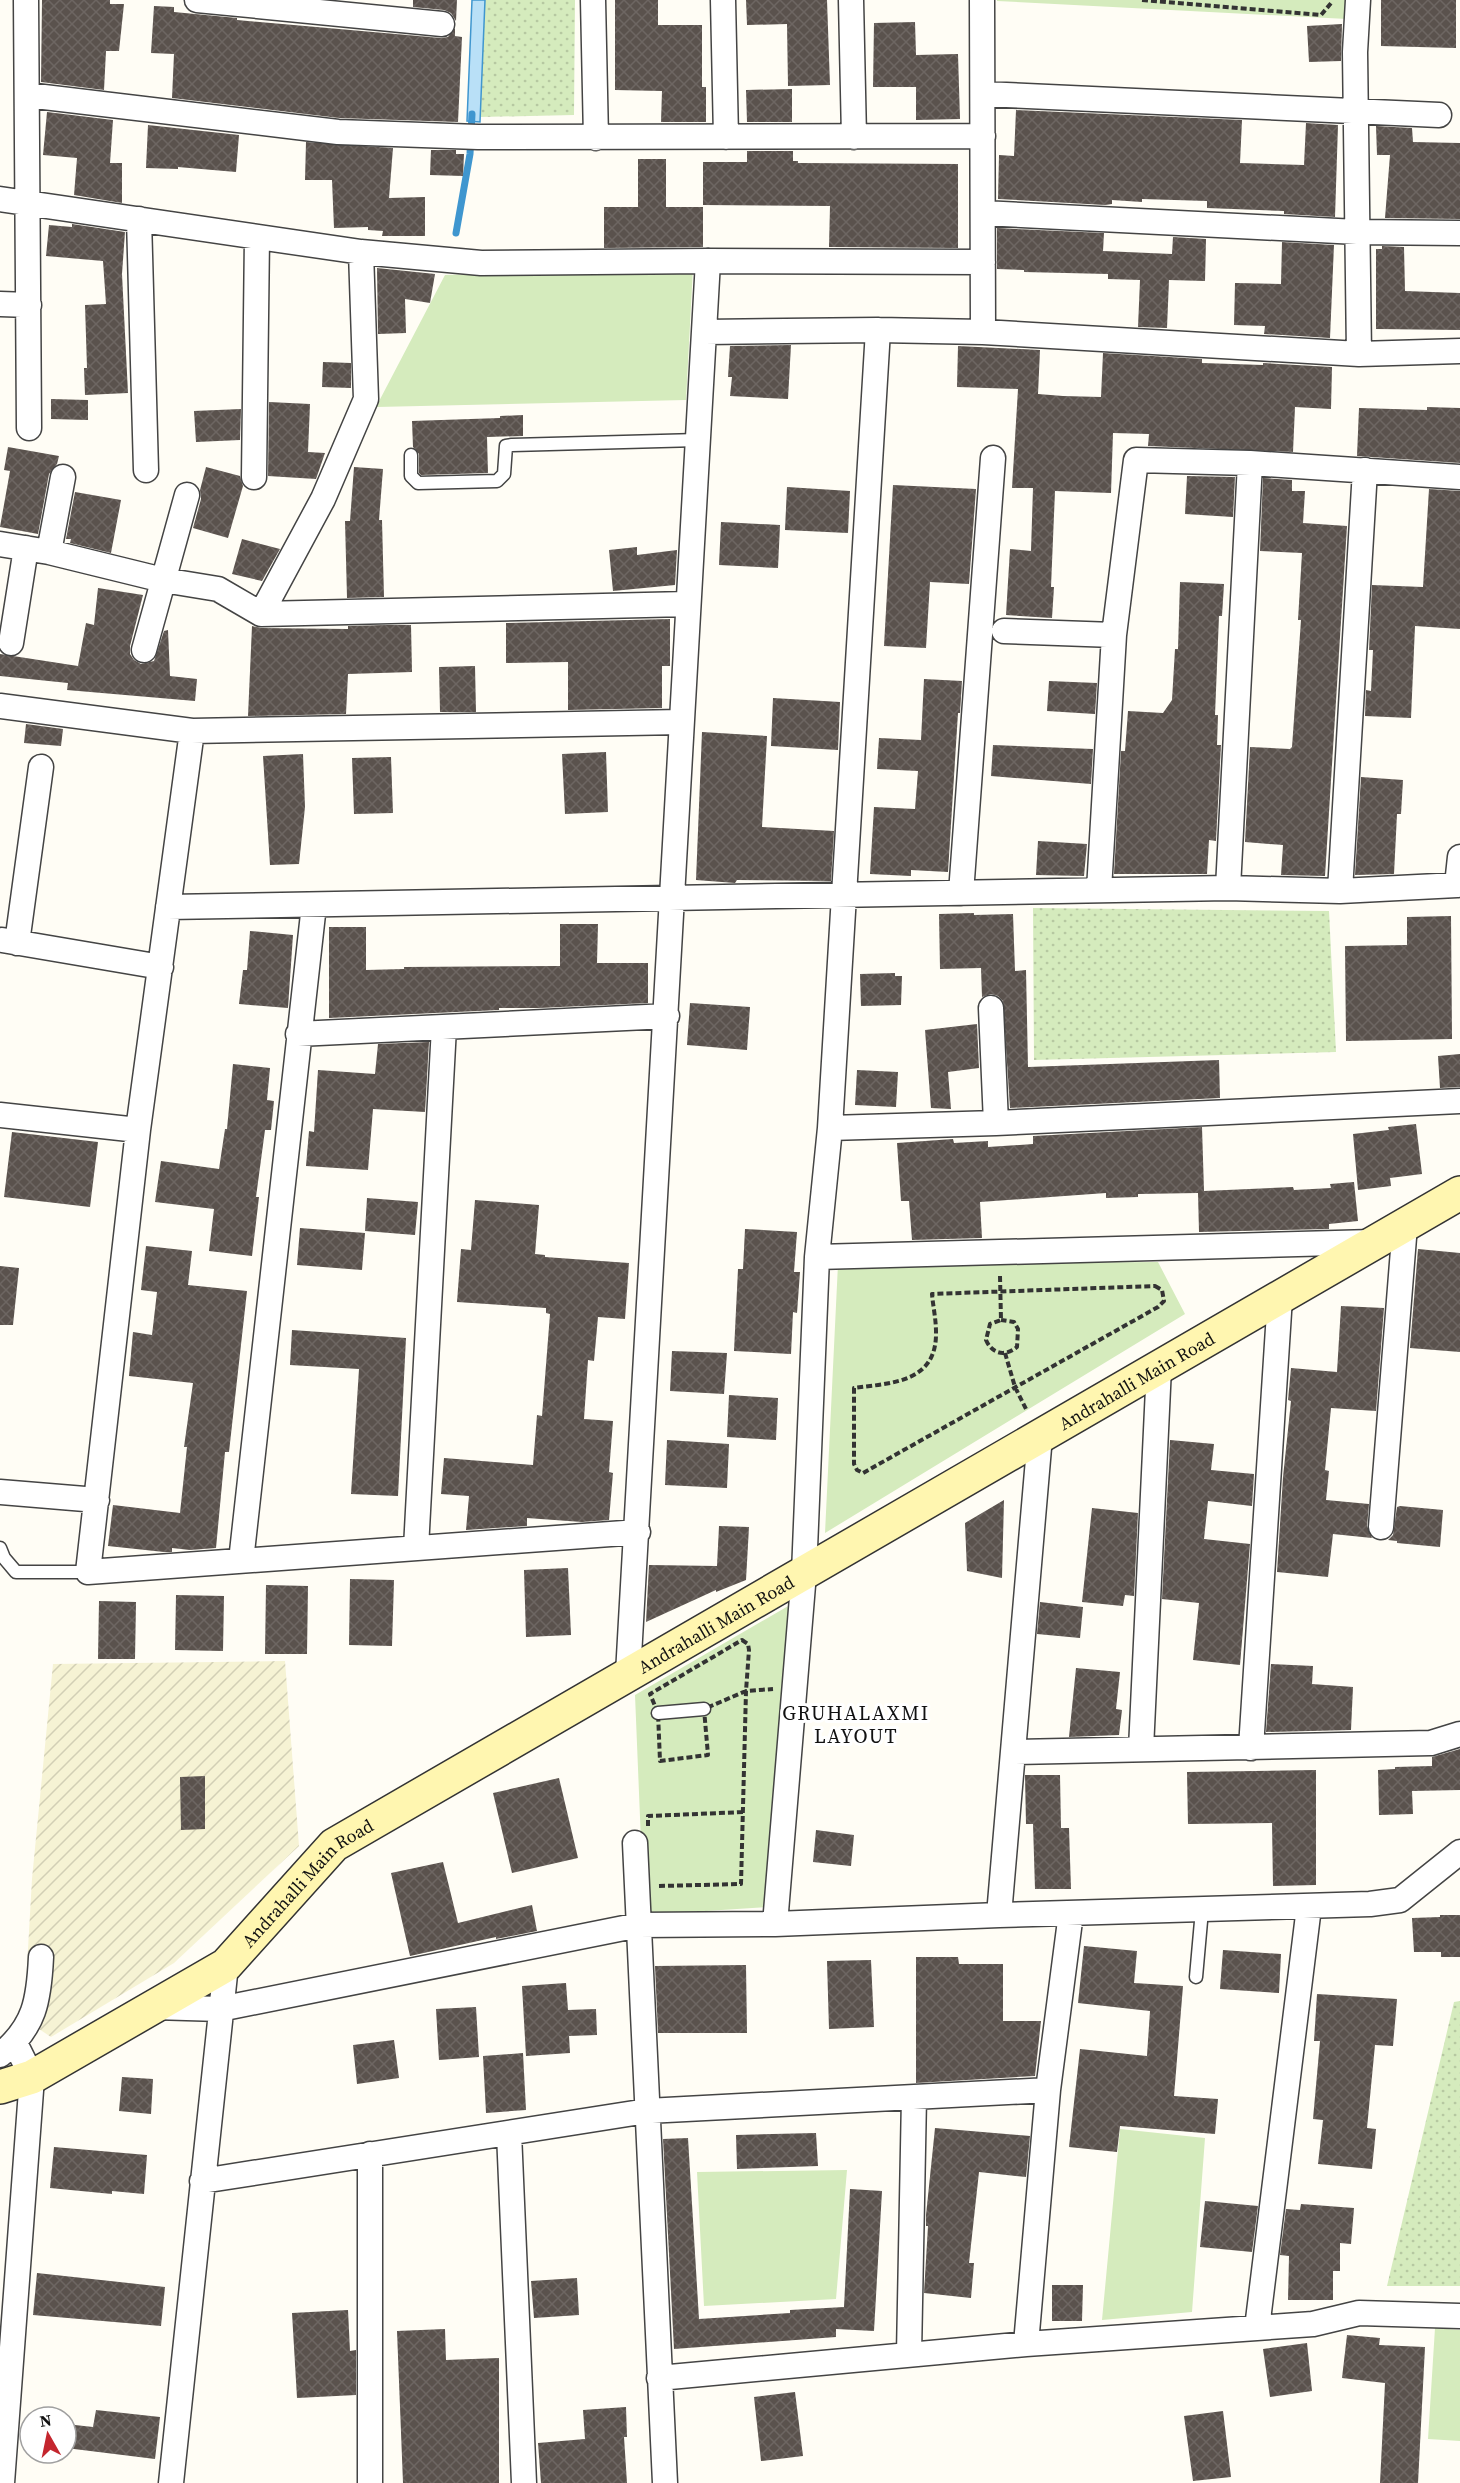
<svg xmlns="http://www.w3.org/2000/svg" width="1460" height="2483" font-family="'Source Serif 4',serif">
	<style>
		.farmland { fill: url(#farmland-furrows) }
		.grass { fill: url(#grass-dots) }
		.park { fill: #d5ebbd }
		.water { fill: #b9e0f7; stroke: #3f96cf; stroke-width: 1.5 }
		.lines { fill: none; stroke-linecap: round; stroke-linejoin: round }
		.stream { stroke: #3f96cf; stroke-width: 7 }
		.building { fill: url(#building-cross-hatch) }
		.service-casing { stroke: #444; stroke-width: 15 }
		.minor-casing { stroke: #444; stroke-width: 27 }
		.secondary-casing { stroke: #333; stroke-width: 36 }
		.path { stroke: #333; stroke-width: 4; stroke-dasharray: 6 3; stroke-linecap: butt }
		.service { stroke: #fff; stroke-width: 12 }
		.minor { stroke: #fff; stroke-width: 24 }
		.secondary { stroke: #fff6b0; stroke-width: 33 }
		.labels { text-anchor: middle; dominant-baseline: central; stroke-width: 6; stroke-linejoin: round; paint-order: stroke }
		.street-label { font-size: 18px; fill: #111; stroke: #fff }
		.neighbourhood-label { font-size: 20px; letter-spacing: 1.5px; fill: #111; stroke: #fff }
	</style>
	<defs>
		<pattern id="farmland-furrows" width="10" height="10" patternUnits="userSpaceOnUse" patternTransform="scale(1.5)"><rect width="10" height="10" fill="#f6f3d4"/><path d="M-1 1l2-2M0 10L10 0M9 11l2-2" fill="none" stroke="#d2cfb5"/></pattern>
		<pattern id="grass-dots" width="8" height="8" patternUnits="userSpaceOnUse" patternTransform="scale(1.5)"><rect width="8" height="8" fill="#d5ebbd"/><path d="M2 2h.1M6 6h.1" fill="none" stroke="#b6c8a1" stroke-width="1.8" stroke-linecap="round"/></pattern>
		<pattern id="building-cross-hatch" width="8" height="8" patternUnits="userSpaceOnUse" patternTransform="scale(1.5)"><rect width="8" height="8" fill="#5a524d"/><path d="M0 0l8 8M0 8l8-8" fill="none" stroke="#6d6662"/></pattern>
	</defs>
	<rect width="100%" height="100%" fill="#fffdf5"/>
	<path class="farmland" d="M285 1661 299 1846 174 1963 51 2037 24 2019 32 1879 53 1664Z"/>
	<path class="grass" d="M485 0H575L574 115 480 117Z
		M1033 908 1329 911 1336 1052 1034 1060Z
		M1460 2001V2286H1387L1454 2002Z"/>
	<path class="park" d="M997 0H1347V19L997 1Z
		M693 268 686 400 376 407 445 275Z
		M1158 1262 1185 1314 825 1533 838 1264Z
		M790 1605 767 1907 644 1915 635 1695Z
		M1120 2129 1205 2138 1192 2312 1102 2320Z
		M847 2170 836 2299 704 2306 697 2172Z
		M1435 2328 1460 2330V2441L1428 2439Z"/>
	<path class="water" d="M472 0H485L480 122 467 121Z"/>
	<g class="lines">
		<path class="stream" d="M456 233 470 154 472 114"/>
	</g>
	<path class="building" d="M42 0H110V4H124L119 51H106L104 90 41 82Z
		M413 0H457L456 21 451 13 444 10 413 7Z
		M615 0H658V25H702V87H706V122H661L662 91 615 90Z
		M746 0H827L830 85 788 86 787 24 747 25Z
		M1381 0H1456V48L1381 46Z
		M154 6 174 7V12L237 18V20L441 38 448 37 455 28V36L462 37 458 122 339 118 172 98 174 54 151 53Z
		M915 22 916 55 958 54 960 119 916 120V87H873L874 23Z
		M1342 24 1341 61 1309 62 1307 26Z
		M792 89V122H747L746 90Z
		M1016 110 1242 120 1240 163 1304 165 1306 123 1338 125 1335 217 1284 214V211L1207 208V201L1142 199V202L1112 200V204L1105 205 998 199 999 155 1014 156Z
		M47 112 113 120 110 163H122V203L74 195 77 158 43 155Z
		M148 125 239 135 236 172 178 167V169L146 168Z
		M1376 126 1412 128 1413 142 1460 143V219L1385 218 1390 155H1377Z
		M306 142 393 148 389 198 425 197V236H382L383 231 368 230V227L334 228 332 180H305Z
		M431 150H456V154H464L463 176 430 175Z
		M747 151H793V161H798V163L958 164V248L829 247 830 206 703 205V162H747Z
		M638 159H666V207H703V247L604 248V207H638Z
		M72 224 125 232 122 274 128 393 85 395 84 368H87L85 305 106 304 103 261 46 256 49 225 72 227Z
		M997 228 1104 233 1103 251 1172 254 1173 237 1206 239 1205 281 1169 280 1167 328 1138 327 1140 280 1108 279V274L1024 272V270L997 269Z
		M1282 242 1334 245 1330 338 1264 334 1265 326 1234 325 1235 283 1281 284Z
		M1382 246 1404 247 1405 291 1460 293V330L1376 329V249H1382Z
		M377 268 435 274 430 303 405 299 406 333 378 334Z
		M791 345 788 399 730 396 732 377H728L730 346Z
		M958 346 1040 350 1038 394 1063 396 1101 397 1103 353 1202 359V363L1263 365V363L1332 367 1331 409 1295 407 1293 452 1148 446 1149 434 1113 433 1111 493 1055 491 1051 587H1054L1052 618 1006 615 1010 549 1031 551 1033 488H1012L1018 389 957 387Z
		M323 362 351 363V388L322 387Z
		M51 399 88 400V420L51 419Z
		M269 402 310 404 308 452 325 453 316 479 268 476Z
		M1427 407 1460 408V463L1357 456 1359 408 1427 410Z
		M241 409 240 440 196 442 194 411Z
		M523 415V436L487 437 488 473 421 475 419 473V454L413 447 412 421 500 418V416Z
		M8 447 59 456 57 464 49 474 38 534 0 527 10 471 4 470Z
		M206 467 240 476 243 486 228 538 193 528 201 499 200 490Z
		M354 467 383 469 379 520H382L384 597 347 598 345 521H350Z
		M1187 476 1235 477 1233 517 1185 514Z
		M1263 478 1292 480V491H1305L1303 523 1347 526 1325 876 1281 875 1283 845 1245 842 1250 747 1290 749 1292 747 1301 620H1298L1302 553 1260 551Z
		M893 485 976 489 969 584 930 582 926 648 884 646Z
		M787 487 850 491 848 533 785 530Z
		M1429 489 1460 491V629L1415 626 1411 718 1365 716 1366 690 1371 691 1373 650H1369L1372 585 1423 587Z
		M75 492 121 500 111 553 70 543 71 539H66Z
		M721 522 780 525 778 568 719 565Z
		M242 539 280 549 262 581 232 574Z
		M637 547V555L677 550 675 585 613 591 609 550Z
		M1180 582 1224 584 1222 616H1219L1215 715H1218L1217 745H1221L1216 841 1209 840 1207 874H1114L1121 751H1125L1128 711 1163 713 1172 700 1175 649H1178Z
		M98 588 143 595 130 646V654L134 660 141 664 154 661 164 631 168 630 170 676 197 679 195 701 67 690 68 683 0 676V654L78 666 86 623 94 625Z
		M670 619V666H662V708L568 710V662L506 663V623Z
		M385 625H411L412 672 348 674 346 714 248 716 252 626 261 628 348 629V626Z
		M475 666 476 712H440L439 667Z
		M924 679 962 681 960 713H958L948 872 911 870V876L870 874 874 807 915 809 918 771 877 769 879 738 921 740Z
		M1049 681 1097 683 1095 714 1047 711Z
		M773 698 840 702 838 750 771 746Z
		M26 724 63 729 61 746 24 743Z
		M702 732 767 736 762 827 834 831 831 881 737 880 735 883 696 880Z
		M993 745 1093 749 1091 784 991 776Z
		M606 752 608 812 565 814 562 754Z
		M303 754 305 807 299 864 270 865 263 756Z
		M391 757 393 813 354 814 352 758Z
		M1361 777 1403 780 1401 814H1397L1394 874 1355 875Z
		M1038 841 1087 844 1084 876 1036 875Z
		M974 913V915L1013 914 1015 971 1026 970 1028 1067 1219 1060 1220 1098 1010 1108 1003 1001 998 996 991 994 982 997 981 968 940 969 939 914Z
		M1451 916 1452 1039 1346 1041 1345 946 1407 945V917Z
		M560 924H598L597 963H648V1003L539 1008H499V1010L329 1018V927H366V970L404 969V967L560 966Z
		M250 931 293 935 288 1008 239 1004 243 970H247Z
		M895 973V976H902L901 1005 861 1006 860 974Z
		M690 1003 750 1007 747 1050 687 1045Z
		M977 1024 979 1068 948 1072 951 1109 931 1108 925 1030Z
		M429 1042 425 1112 373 1109 368 1170 306 1166 309 1131 314 1132 318 1070 375 1074 378 1044Z
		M1460 1054V1087L1440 1088 1438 1056Z
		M233 1064 270 1068 267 1100 274 1101 271 1130H265L256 1197H259L252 1256 209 1251 214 1209 155 1202 161 1161 219 1169 225 1129H227Z
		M857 1070 898 1072 896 1107 855 1105Z
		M1416 1124 1422 1174 1390 1178 1391 1186 1358 1190 1353 1134 1389 1130 1388 1127Z
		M1202 1127 1204 1191 1293 1187 1294 1190 1331 1188 1330 1184 1354 1182 1358 1221 1329 1224V1229L1199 1232 1198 1193 1138 1194V1197L1106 1198V1193L980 1202 982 1238 912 1240 909 1201H901L897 1143 953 1139 954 1143 988 1141V1147L1033 1144V1136Z
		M12 1132 98 1142 90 1207 4 1197Z
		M367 1198 418 1202 415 1235 365 1231Z
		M475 1200 539 1205 535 1254 545 1255V1257L629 1263 625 1319 598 1317 594 1361 588 1360 584 1419 613 1421 609 1472 613 1473 609 1520 582 1522 527 1518V1526L466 1530 469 1496 441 1494 444 1458 533 1465 537 1415 542 1416 550 1314 546 1313V1308L457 1302 461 1249 471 1250Z
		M300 1228 365 1233 362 1270 297 1265Z
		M745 1229 797 1232 794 1272H800L797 1313 793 1312 791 1354 734 1351 738 1269H743Z
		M146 1246 192 1251 188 1285 247 1291 229 1452H225L216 1548 190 1550 172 1548V1552H164L108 1546 113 1505 180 1513 187 1447H184L193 1383 129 1376 133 1332 152 1335 157 1292 141 1290Z
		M1418 1249 1460 1253V1352L1410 1348Z
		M0 1266 19 1268 13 1325H0Z
		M1341 1306 1384 1308 1376 1411 1331 1408 1325 1470 1329 1471 1326 1500 1369 1504 1367 1526 1372 1538 1333 1534 1328 1577 1277 1572 1283 1477 1291 1401 1288 1400 1291 1368 1337 1372Z
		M292 1330 406 1338 398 1496 351 1494 359 1369 290 1365Z
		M672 1351 727 1353 724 1394 670 1391Z
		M729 1395 778 1398 776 1440 727 1437Z
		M667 1440 729 1444 727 1488 665 1485Z
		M1170 1440 1214 1444 1211 1470 1254 1474 1252 1506 1208 1501 1204 1539 1250 1544 1240 1665 1193 1660 1199 1603 1162 1599Z
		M1004 1500 1002 1578 967 1571 965 1523Z
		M1400 1506 1443 1510 1440 1547 1397 1543V1541L1388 1540 1393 1535 1397 1507Z
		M1092 1508 1138 1513 1134 1596 1125 1595 1123 1606 1082 1602Z
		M719 1526 749 1527 746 1580 716 1592V1590L646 1622 649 1565 717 1566Z
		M568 1568 571 1635 526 1637 524 1570Z
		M350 1579 394 1580 392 1646 349 1645Z
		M266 1585 308 1586 307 1654H265Z
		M176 1595 224 1596 223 1651 175 1650Z
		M99 1601 136 1602 135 1659H98Z
		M1040 1602 1083 1607 1080 1638 1037 1634Z
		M1271 1664 1313 1666 1312 1684 1353 1687 1351 1730 1266 1732Z
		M1076 1668 1120 1672 1116 1709 1122 1710 1119 1735 1069 1737Z
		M1460 1749V1790L1412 1791 1413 1814 1379 1815 1378 1770 1395 1769V1767L1432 1766V1757Z
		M1316 1770V1885L1273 1886 1272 1823 1188 1824 1187 1772Z
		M1025 1775H1060L1061 1828H1069L1071 1889H1035L1033 1824H1026Z
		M205 1776V1829L181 1830 180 1777Z
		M559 1778 578 1858 512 1873 493 1793Z
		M816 1830 854 1835 851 1866 813 1862Z
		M443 1862 458 1923 532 1905 537 1931 496 1939V1937L410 1956 391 1873Z
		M1440 1915H1460V1957H1441V1952H1414L1412 1918 1440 1917Z
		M1084 1946 1137 1951 1134 1983 1183 1986 1174 2096 1218 2099 1215 2134 1120 2126 1117 2152 1069 2147 1080 2049 1147 2056 1150 2011 1078 2003Z
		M1223 1950 1281 1954 1279 1993 1220 1989Z
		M916 1957H958L959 1964H1003V2021H1041L1035 2076 916 2083Z
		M871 1960 874 2027 829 2029 827 1961Z
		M746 1965 747 2033H658L655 1966Z
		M566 1983 568 2010 596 2009 597 2035 569 2036 570 2053 526 2056 522 1986Z
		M1317 1994 1397 1999 1393 2046 1375 2045 1367 2128 1376 2129 1372 2169 1318 2164 1323 2120 1313 2119 1320 2041H1314Z
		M476 2007 479 2057 439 2060 436 2009Z
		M394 2040 399 2078 357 2084 353 2045Z
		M523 2053 526 2110 486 2113 483 2056Z
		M122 2077 153 2079 151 2114 119 2111Z
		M935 2128 1030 2136 1026 2177 979 2172 969 2263H974L971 2298 924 2293 928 2226H926V2215Z
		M816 2133 818 2166 737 2169 736 2135Z
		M688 2138 699 2319 790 2313V2310L844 2307 850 2189 882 2191 874 2331 836 2329V2337L674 2349 663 2139Z
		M54 2147 147 2155 144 2194 112 2191V2194L50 2188Z
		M1205 2201 1258 2206 1252 2252 1200 2247Z
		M1301 2204 1354 2208 1351 2244 1340 2243V2271H1333V2300H1288L1289 2256 1280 2255 1286 2209 1300 2210Z
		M37 2273 165 2287 161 2326 33 2315Z
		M577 2278 579 2315 534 2318 531 2281Z
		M1052 2285H1083L1082 2321H1052Z
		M348 2310 350 2351 356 2350V2395L297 2398 292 2313Z
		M445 2329 446 2360 499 2358V2483H403L397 2331Z
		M1347 2335 1380 2338 1379 2345 1425 2347 1418 2483H1380L1385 2383 1342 2378Z
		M1307 2343 1312 2391 1270 2397 1263 2349Z
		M795 2392 803 2456 761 2461 754 2397Z
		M626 2407 627 2437H624L627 2483H541L538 2443 585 2439 583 2410Z
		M96 2410 160 2417 155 2459 66 2448V2424L93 2427Z
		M1223 2411 1231 2477 1193 2481 1184 2416Z"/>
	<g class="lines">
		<g class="service-casing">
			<path id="service" d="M411 455V476L418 483 497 481 504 474 506 446 512 445 698 440
				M0 1548 4 1558 16 1572H88
				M658 1713 704 1709
				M1196 1977 1202 1910"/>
		</g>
		<g class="minor-casing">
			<path id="minor" d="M26 0 29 428
				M197 0 442 24
				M593 0 596 138
				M723 0 726 137
				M851 0 854 137
				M982 0 983 332
				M1358 0 1355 52 1359 354
				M983 94 1439 115
				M27 95 338 132 478 137 983 136
				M0 199 361 252 481 263 708 261 983 262
				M983 213 1357 232 1460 233
				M139 219 146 470
				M0 304 29 305
				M705 332 878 330 983 332 1359 354 1460 351
				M254 477 257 237
				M0 544 49 552 163 580 218 589 261 614 687 604
				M49 552 63 477
				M261 614 323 499 366 399 361 252
				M1004 631 1114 635
				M11 643 26 548
				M144 650 187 495
				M0 706 192 731 681 722
				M192 731 138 1130 88 1572 638 1532
				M1228 888 1250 463
				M1099 890 1114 635 1136 460 1250 463 1460 477
				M1340 891 1365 470
				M961 893 993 458
				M168 907 1228 888 1340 891 1457 885 1460 857
				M2 940 161 967
				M17 943 41 767
				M991 1008 996 1123
				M298 1034 667 1016
				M0 1115 138 1130
				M830 1128 996 1123 1460 1101
				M817 1257 1373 1242
				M0 1492 97 1500
				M1381 1527 1405 1225
				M416 1548 444 1027
				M241 1561 314 905
				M628 1674 708 261
				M1251 1748 1280 1297
				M1141 1749 1159 1367
				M1013 1752 1431 1743 1460 1734
				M635 1843 665 2483
				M999 1915 1040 1436
				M775 1924 804 1573 817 1257 830 1128 878 330
				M153 2007 220 2009 639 1925 775 1924 999 1915 1370 1904 1400 1900 1460 1852
				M0 2055C35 2027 39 2000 41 1957
				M509 2133 524 2483
				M370 2154V2483
				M202 2181 647 2111 1048 2090
				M1257 2328 1309 1907
				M1026 2344 1048 2090 1071 1913
				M909 2354 914 2097
				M659 2378 1026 2344 1313 2324 1359 2313 1460 2316
				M2 2483 32 2077 15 2043
				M171 2483 226 1965"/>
		</g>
		<g class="secondary-casing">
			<g id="secondary">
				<path id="s1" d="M0 2087 32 2077 226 1965 334 1845 1460 1193"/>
			</g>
		</g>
		<path class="path" d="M1142 0 1321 15 1332 2
			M1000 1276 1001 1320 990 1324 986 1340C992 1354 1005 1357 1017 1347L1018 1329 1014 1322 1001 1320
			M1155 1286 1162 1290 1164 1301 1158 1307 863 1473 857 1470 854 1464V1388C891 1383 937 1383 936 1332 936 1319 933 1306 932 1294Z
			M1005 1353 1015 1387 1027 1411
			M742 1640 748 1644 749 1650 746 1691 704 1709 708 1755 660 1761 658 1713 650 1694Z
			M648 1826V1816L743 1812
			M659 1886 741 1884 746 1691 773 1689"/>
		<use href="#service" class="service"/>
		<use href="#minor" class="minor"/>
		<use href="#secondary" class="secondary"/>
	</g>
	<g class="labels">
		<g class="street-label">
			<text stroke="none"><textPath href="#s1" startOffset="1346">Andrahalli Main Road</textPath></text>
			<text stroke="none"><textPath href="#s1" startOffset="860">Andrahalli Main Road</textPath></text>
			<text stroke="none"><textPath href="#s1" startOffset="374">Andrahalli Main Road</textPath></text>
		</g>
		<g class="neighbourhood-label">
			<text x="856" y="1713">GRUHALAXMI<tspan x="856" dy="23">LAYOUT</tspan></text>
		</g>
	</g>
	<g transform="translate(48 2435) rotate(351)"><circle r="28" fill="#ffffff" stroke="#a0a0a0" stroke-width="1.5"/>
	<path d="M0-4.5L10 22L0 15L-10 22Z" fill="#c4262e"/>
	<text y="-9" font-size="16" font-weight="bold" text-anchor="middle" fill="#111111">N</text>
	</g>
</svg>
